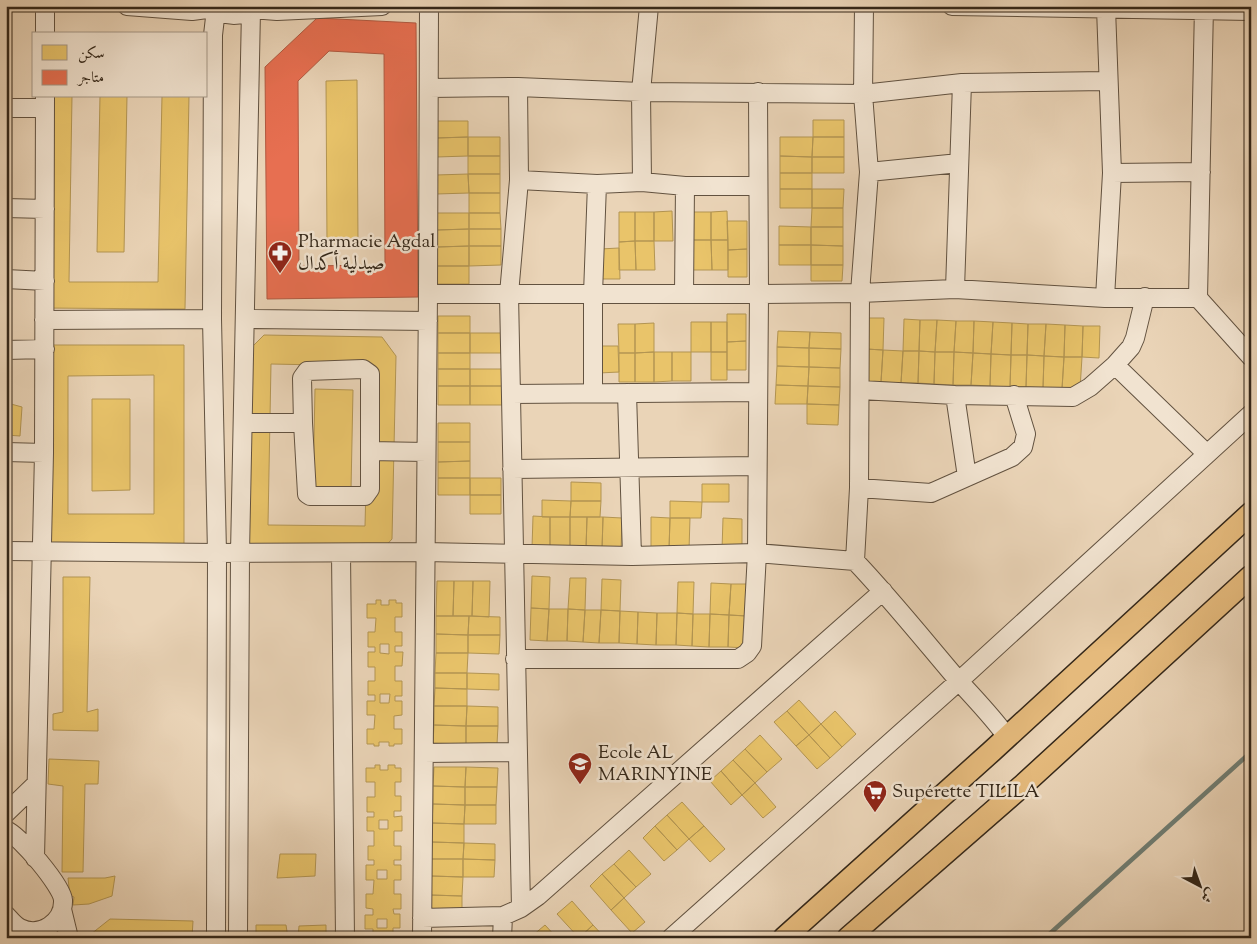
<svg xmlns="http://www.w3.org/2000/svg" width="1257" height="944" font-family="'Sorts Mill Goudy',Amiri,serif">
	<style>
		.homes { fill: #e9c46a; stroke: #b39552; fill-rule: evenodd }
		.shops { fill: #e76f51; stroke: #b15940; fill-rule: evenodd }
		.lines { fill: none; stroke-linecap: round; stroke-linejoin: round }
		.stream { stroke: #707e74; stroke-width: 4.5 }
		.minor-casing { stroke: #625240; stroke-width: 20 }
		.major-casing { stroke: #342719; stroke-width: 24 }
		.minor { stroke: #f1e3d0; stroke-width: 18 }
		.major { stroke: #e5ba7c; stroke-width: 21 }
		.labels { text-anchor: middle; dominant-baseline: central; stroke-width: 5; stroke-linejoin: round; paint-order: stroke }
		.poi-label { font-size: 19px; fill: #342719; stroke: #f1e3d0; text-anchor: start }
	</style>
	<rect width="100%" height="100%" fill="#ead4b7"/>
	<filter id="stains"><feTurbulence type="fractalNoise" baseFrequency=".004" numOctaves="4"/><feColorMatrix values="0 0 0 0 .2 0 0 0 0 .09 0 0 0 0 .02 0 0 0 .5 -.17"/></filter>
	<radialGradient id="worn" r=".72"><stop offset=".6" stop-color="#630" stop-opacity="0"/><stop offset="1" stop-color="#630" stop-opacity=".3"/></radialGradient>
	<path class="homes" d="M357 80 358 244H327L326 81Z
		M45 96H72L69 282H158L162 96H189L185 309 42 308Z
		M100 96H127L124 252H97Z
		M813 120H844V137H813Z
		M436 121H468V137L436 138Z
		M468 137H500V156H468Z
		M468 137V156L436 157V138Z
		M780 137H813L812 157 780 156Z
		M813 137H844V157H812Z
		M468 156H500V174H468Z
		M780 156 812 157V173H780Z
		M812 157H844V173H812Z
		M780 173H812V189H780Z
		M468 174 469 193 436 194V175Z
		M468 174H500V193H469Z
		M780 189H812V208H780Z
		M812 189H844L843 208H812Z
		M469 193H500V213H469Z
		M812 208H843V227H811Z
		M672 211 673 241H654V212Z
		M727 211 728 240H711V212Z
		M619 212H635V241L619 242Z
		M635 212H654V241H635Z
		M691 212H711V240H692Z
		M437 213H469V229L437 230Z
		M469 213H500L501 229H469Z
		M727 221H747V249L728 250Z
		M779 226 811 227V245H779Z
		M811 227H843V246L811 245Z
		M469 229H501V246H469Z
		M469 229V246L437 247V230Z
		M692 240H711L712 270H692Z
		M711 240H728V270H712Z
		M635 241H654L655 270H636Z
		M635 241 636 270H619V242Z
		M779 245H811V265H779Z
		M811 245 843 246V265H811Z
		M469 246H501V265L469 266Z
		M469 246V266H437V247Z
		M619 248 620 279H600V249Z
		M747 249V277H728V250Z
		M811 265H843L842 281H811Z
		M437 266H469V284H437Z
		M727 314H746V341L727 342Z
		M438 316H470V333H438Z
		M867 318H884L883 350 866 349Z
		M904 319 920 320 919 351H903Z
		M920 320H937L935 352 919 351Z
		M937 320 956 321 954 352H935Z
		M956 321H974L973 353 954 352Z
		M974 321 993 322 991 354 973 353Z
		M691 322H711V352H691Z
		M711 322H727V352H711Z
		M993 322 1012 323 1011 355 991 354Z
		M654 323V352L635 353V324Z
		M1012 323 1028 324 1027 355H1011Z
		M618 324H635V353H619Z
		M1028 324H1046L1044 356 1027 355Z
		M1046 324 1065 325 1064 357 1044 356Z
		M1065 325 1083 326 1082 357H1064Z
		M1083 326H1100L1099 358 1082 357Z
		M778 331 810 332 809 348 777 347Z
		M810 332 841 333V349L809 348Z
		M438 333H470V353H438Z
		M470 333H502V353H470Z
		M264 335 382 337 396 356 392 539 380 552 259 551 244 541 246 353ZM271 364 369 366 365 526 268 525Z
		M746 341V370H727V342Z
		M38 345H184V544L38 545ZM154 375V514H68V376Z
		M599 346H618L619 372 599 373Z
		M777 347 809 348V367L777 366Z
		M809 348 841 349 840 368 809 367Z
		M866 349 883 350 881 382 864 381Z
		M883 350 903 351 901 383 881 382Z
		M903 351H919L918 383H901Z
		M919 351 935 352 934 384 918 383Z
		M654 352H672V381L654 382Z
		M654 352V382H635V353Z
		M672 352H691V381H672Z
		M711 352H727V380H711Z
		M935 352H954L953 385 934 384Z
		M954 352 973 353 971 385H953Z
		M438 353H470V369H438Z
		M619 353H635V382H619Z
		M973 353 991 354 990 386 971 385Z
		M991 354 1011 355 1010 387 990 386Z
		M1011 355H1027L1026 387H1010Z
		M1027 355 1044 356 1043 388 1026 387Z
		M1044 356 1064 357 1062 389 1043 388Z
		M1064 357H1082L1080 389H1062Z
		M777 366 809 367 808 386 776 385Z
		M809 367 840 368V387L808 386Z
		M6 369H11V404L22 407 20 436 6 435Z
		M438 369H470V386H438Z
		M470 369H502V386H470Z
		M776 385 808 386 807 404H775Z
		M438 386H470V405H438Z
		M470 386H502V405H470Z
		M808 386 840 387 839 405 807 404Z
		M315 389 353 390 351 490 313 489Z
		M92 399H130V490L92 491Z
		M807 404 839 405 838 425 807 424Z
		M438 423H470V442H438Z
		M438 442H470V461L438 462Z
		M470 461V478H438V462Z
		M438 478H470V495H438Z
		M470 478H501V495H470Z
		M571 482 601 483V501H571Z
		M702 484H729V502H702Z
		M470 495H501V514H470Z
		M542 500 571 501 570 517H542Z
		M571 501H601L600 517H570Z
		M670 501 702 502 701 518H670Z
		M533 516 550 517V549L532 548Z
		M550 517H570V549H550Z
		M570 517H587L586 549H570Z
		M587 517H603L602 550 586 549Z
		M603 517 622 518 621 550H602Z
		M651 517 670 518 669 550 651 549Z
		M670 518H690L689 550H669Z
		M723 518 742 519V551L722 550Z
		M532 576 550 577 549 609 531 608Z
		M63 577H90L87 712 98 709V731L53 730V714L63 712Z
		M570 578H586L585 610 568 609Z
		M602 579 621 580 620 611 601 610Z
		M437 581H454L453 616H436Z
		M454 581H473L472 616H453Z
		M473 581H490L489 617 472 616Z
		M678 582H694L693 614 677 613Z
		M711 583 731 584 729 615 710 614Z
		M731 584H749L747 616 729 615Z
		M376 600H381V605H389V600H396V603H402V617H395V632H402V646H395V652H403L402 666H395V681H402V696H395V701H402V715L394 716V729H402V744H394V746H389V742H379V746H374V744H367V729H374L375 715H367V701H375V695H368V681H375V667H368V652H375V647H368V632H375L376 618H367V604H376ZM380 644H389V654L380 653ZM380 694H390L389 703H380Z
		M531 608 549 609 547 641 530 640Z
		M549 609H568L567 641H547Z
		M568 609 585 610 583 642 567 641Z
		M585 610H601L599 643 583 642Z
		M601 610 620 611 619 643H599Z
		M620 611 638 612 637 644 619 643Z
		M638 612 657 613 656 645 637 644Z
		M657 613H677L676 645H656Z
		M677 613 693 614 692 646 676 645Z
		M693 614H710L709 647 692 646Z
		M710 614 729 615 728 647H709Z
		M729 615 747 616 746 648 728 647Z
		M436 616H469L468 635 436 634Z
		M469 616 500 617V635H468Z
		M436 634 468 635V653H436Z
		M468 635H500L499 654 468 653Z
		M436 653H468L467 673H435Z
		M435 673H467V689L435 688Z
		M467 673 499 674V690L467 689Z
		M435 688 467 689V706H434Z
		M799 700 821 724 809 735 787 711Z
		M434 706H467L466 726 434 725Z
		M467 706 498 707V726H466Z
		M787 711 809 735 796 746 774 722Z
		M835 711 856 734 842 747 821 724Z
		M821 724 842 747 830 758 809 735Z
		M434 725 466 726V744L433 743Z
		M466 726H498L497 744H466Z
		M760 735 782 759 767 772 745 749Z
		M809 735 830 758 817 769 796 746Z
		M745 749 767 772 755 783 733 760Z
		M49 759 99 761 98 784H85L83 872H62L63 786 48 784Z
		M733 760 755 783 742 795 721 771Z
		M375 765H380V770H388V765H395V768H401V782H395V796H401V811H394V817L402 816V831H394V846H401V860H394V865H401V880H394V894H401V909H393L394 914H400V928H393V938H373V929H365V915H373V909L366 908V894H373L374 880H366V865H374V860H368V846H374V831H367V817H374V812H367V797H375V782H366V768H375ZM379 820H388V829H379ZM377 870H387V879H377ZM377 919H387V928H377Z
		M434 767H466L465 787 433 786Z
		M466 767 498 768 497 787H465Z
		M721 771 742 795 731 805 710 781Z
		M755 783 776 807 763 818 742 795Z
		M433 786 465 787V805L433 804Z
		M465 787H497L496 805H465Z
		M682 802 704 826 689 839 667 815Z
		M433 804 465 805 464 824 432 823Z
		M465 805H496V824H464Z
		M667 815 689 839 677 850 655 826Z
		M432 823 464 824V843L432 842Z
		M655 826 677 850 664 861 643 838Z
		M704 826 725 849 710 862 689 839Z
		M432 842 464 843 463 859H431Z
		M464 843 495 844V860L463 859Z
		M629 850 651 874 636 887 614 864Z
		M280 854H316L315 876 277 878Z
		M431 859H463V877L431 876Z
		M463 859 495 860 494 877H463Z
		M614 864 636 887 624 898 602 874Z
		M602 874 624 898 611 910 590 886Z
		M115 876 112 896 89 904 73 905 74 897 70 896 68 878H105Z
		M431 876 463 877 462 896 430 895Z
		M430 895 462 896V914H429Z
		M624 898 645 922 632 933 611 910Z
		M572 901 593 925 579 938 557 914Z
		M110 919 193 921 192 938H86Z
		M256 925H286L288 938H256Z
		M326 925V937L332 938H298L299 926Z
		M545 925 557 938H534L532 936Z
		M593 925 605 938H579Z"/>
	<path class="shops" d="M317 18 416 23 418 297 267 299 265 67ZM329 51 384 54 385 265 299 266 298 81Z"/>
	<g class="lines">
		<path class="stream" d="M1045 938 1251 752"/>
		<g class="minor-casing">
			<path id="minor" d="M127 6 192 11 214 8
				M213 6C225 18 243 18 254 6
				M952 6 1251 11
				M251 9 277 11 382 6
				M45 34V6
				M518 87 519 180 509 294 521 908
				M429 88 518 87 641 92 863 94 962 83 1107 81
				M6 108H45
				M869 172 959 163
				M1112 173 1201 172
				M519 180 597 184 642 182 685 186H758
				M642 182 641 92 649 6
				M6 208 45 209
				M6 279 45 281
				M955 289 962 83
				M428 294H759L860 293 955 289 1105 298H1198L1204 6
				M684 294 685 186
				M1105 298 1112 173 1106 8
				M1198 298 1251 357
				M245 319 428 321
				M44 320 212 319
				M6 350 45 349
				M1115 365 1207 454
				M860 390 955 395 1073 397 1090 387 1115 365 1131 347 1135 338 1145 297
				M593 393V294L597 184
				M627 393 632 556
				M511 394 758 392
				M955 395 967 477
				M243 423H303L302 378 307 371 363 369 370 374V489L365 496H310L307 494 303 423
				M370 451 426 452
				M6 452 44 453
				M512 469 757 466
				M859 488 931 493 1012 457 1023 447 1026 434 1014 395
				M6 551 217 553 425 552 632 556 757 553 855 561 859 488 860 293 869 172 863 94 864 6
				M341 553 345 938
				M855 561C891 599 923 639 957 679 974 698 992 716 1007 737
				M515 659H738L747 653 752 646 757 553 759 294 758 92
				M424 753 517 752
				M6 813 36 784
				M6 830C20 836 62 886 63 900 64 922 40 938 20 928 14 925 10 919 6 915
				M35 858 44 453 45 96
				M62 909 69 938
				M422 918 503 916 521 908 538 896 883 591
				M216 938 217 553 212 319 213 35 216 9
				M238 938 240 553 251 10
				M422 938 428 294 429 6
				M502 938 503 916
				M671 938 959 681 1251 414"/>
		</g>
		<g class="major-casing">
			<path id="major" d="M784 938 992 751 1251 513
				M848 938 1022 786 1251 576"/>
		</g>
		<use href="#minor" class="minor"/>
		<use href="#major" class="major"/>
	</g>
	<defs>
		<g id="pharmacy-pin" transform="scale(1.25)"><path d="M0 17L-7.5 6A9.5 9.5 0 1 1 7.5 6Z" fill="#8f2418" stroke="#f1e3d0"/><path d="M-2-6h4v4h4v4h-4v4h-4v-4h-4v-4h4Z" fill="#fff"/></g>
		<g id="school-pin" transform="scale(1.25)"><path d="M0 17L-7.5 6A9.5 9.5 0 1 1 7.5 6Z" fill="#8f2418" stroke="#f1e3d0"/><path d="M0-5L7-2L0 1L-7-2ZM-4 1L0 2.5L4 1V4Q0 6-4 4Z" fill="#fff"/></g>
		<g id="supermarket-pin" transform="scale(1.25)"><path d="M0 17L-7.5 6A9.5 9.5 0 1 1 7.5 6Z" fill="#8f2418" stroke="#f1e3d0"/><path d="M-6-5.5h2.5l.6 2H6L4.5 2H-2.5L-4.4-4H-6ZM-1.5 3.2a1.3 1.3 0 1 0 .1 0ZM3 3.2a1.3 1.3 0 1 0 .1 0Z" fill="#fff"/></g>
	</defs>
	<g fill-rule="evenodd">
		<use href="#pharmacy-pin" x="280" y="253"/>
		<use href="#school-pin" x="580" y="764"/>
		<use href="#supermarket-pin" x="875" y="792"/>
	</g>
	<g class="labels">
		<g class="poi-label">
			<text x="298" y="242">Pharmacie Agdal<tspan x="298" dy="22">صيدلية أكدال</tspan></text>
			<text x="598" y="753">Ecole AL<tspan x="598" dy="22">MARINYINE</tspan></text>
			<text x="892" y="792">Supérette TILILA</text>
		</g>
	</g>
	<rect width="1257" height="944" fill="none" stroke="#ead4b7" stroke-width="25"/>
	<rect x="8" y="8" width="1242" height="929" fill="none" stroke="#342719" stroke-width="2.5"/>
	<rect x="12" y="12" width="1232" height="919" fill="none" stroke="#342719"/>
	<rect x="32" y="32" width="175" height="65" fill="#f1e3d0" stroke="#a59887"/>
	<rect x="42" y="45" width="25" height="15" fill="#e9c46a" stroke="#a59887"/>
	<text x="78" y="58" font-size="15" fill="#342719">سكن</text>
	<rect x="42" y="70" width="25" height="15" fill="#e76f51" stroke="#a59887"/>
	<text x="78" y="82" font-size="15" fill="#342719">متاجر</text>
	<g transform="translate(1200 886) rotate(139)" stroke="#f1e3d0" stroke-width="4" paint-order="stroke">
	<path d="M0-4L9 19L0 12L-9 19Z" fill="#342719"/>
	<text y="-8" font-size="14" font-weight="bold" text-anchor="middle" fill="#342719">ش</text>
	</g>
	<rect width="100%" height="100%" filter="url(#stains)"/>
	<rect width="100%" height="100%" fill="url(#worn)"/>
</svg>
